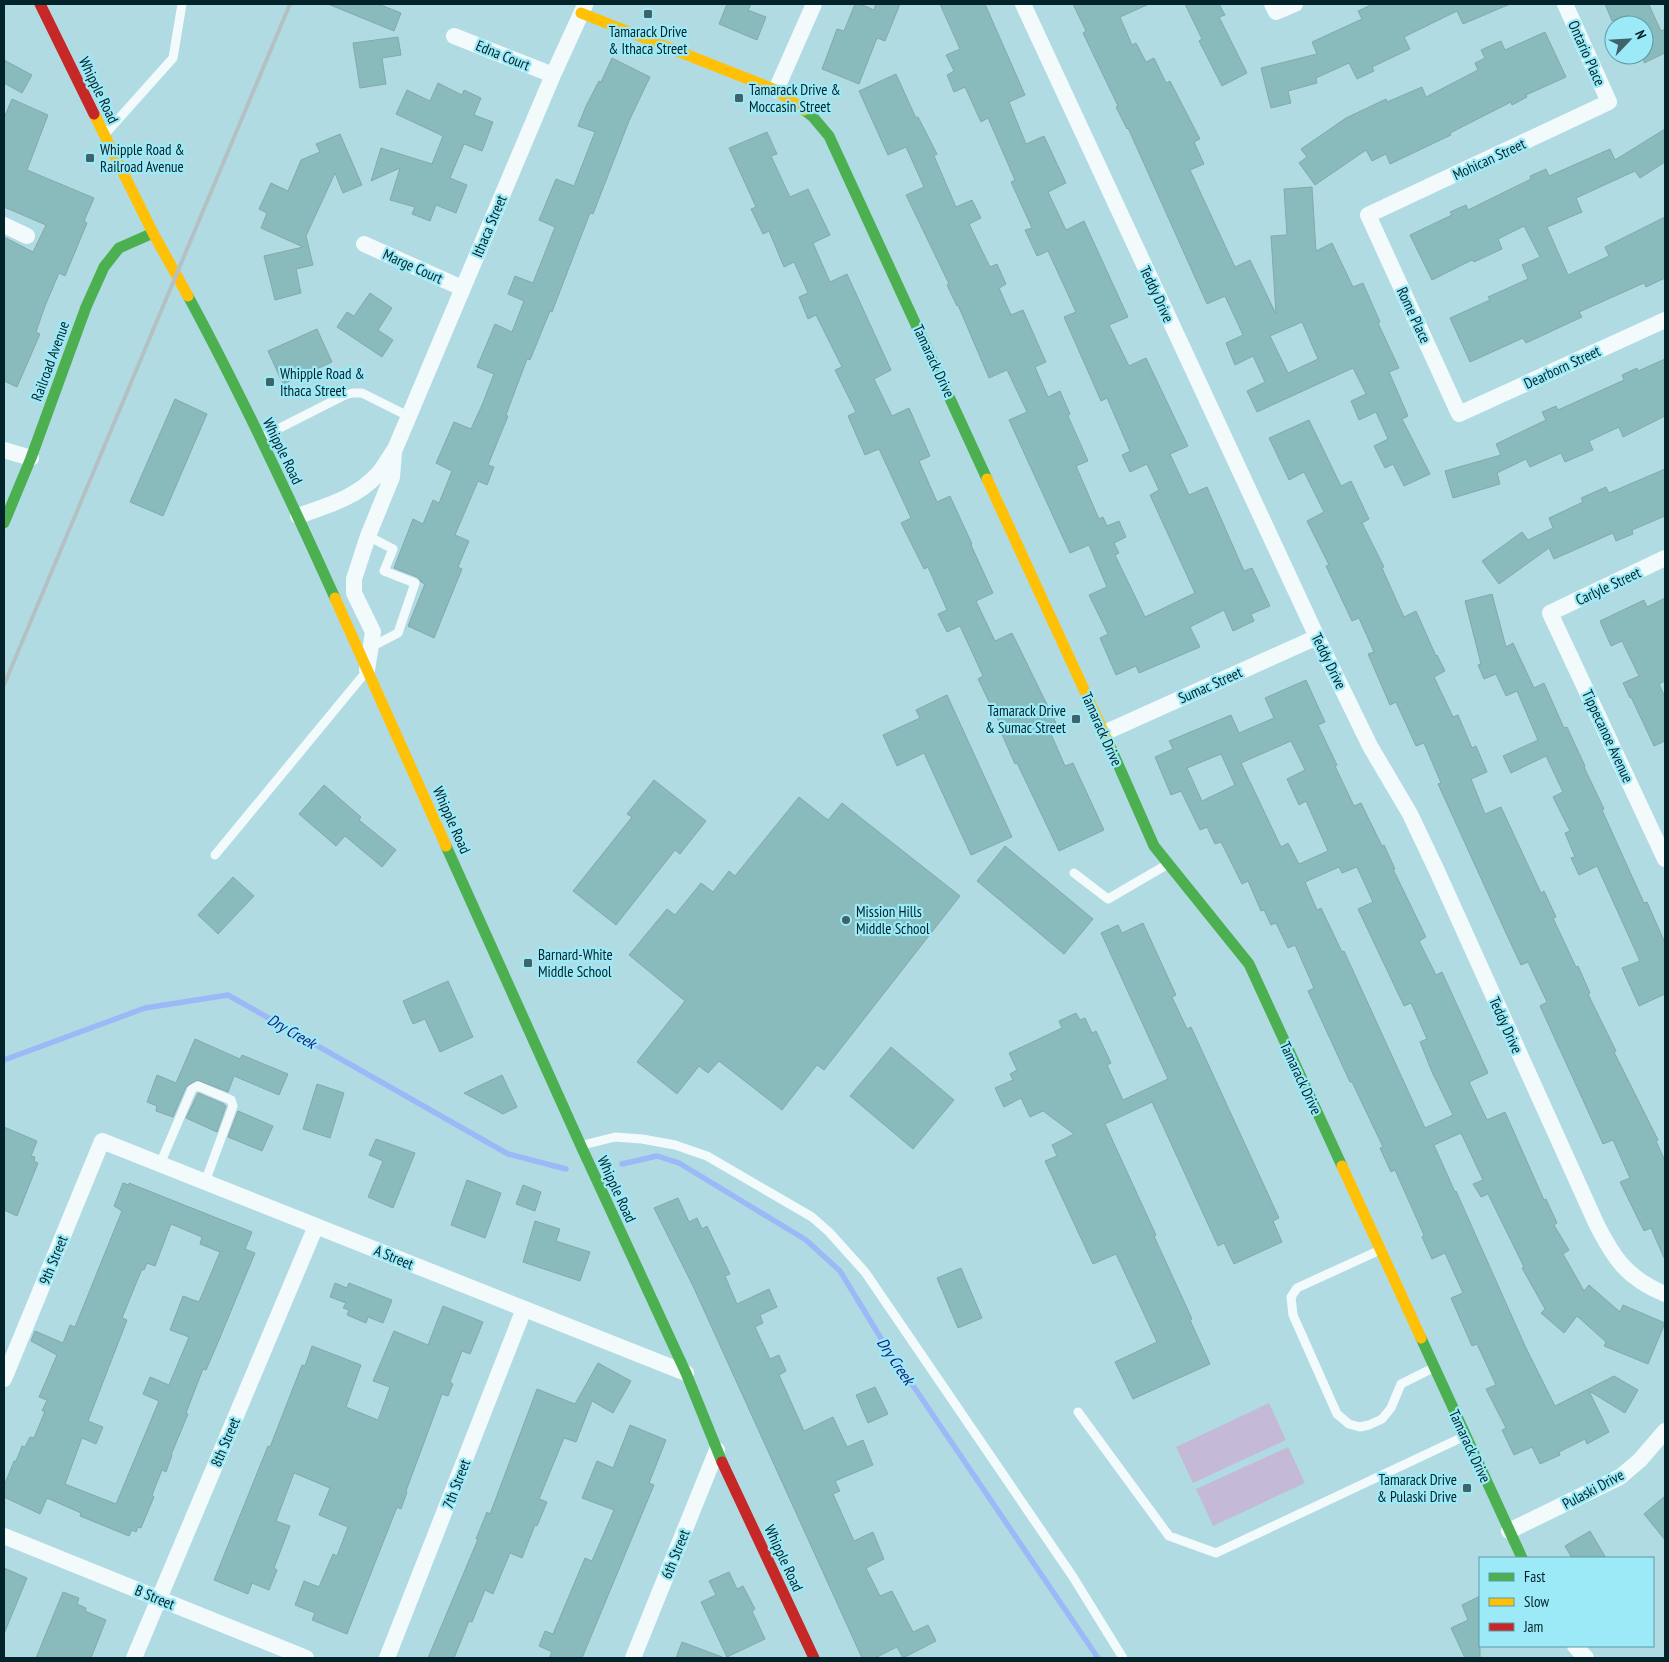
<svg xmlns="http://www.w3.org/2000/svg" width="1669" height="1662" font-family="'PT Sans Narrow',sans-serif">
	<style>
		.green { fill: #c5b9d8 }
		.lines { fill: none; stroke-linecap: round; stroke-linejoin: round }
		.stream { stroke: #9bb9f7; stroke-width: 5.5 }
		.building { fill: #89babc; stroke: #86a8ab; fill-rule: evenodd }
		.lane { stroke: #f3fafb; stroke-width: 9 }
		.street { stroke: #f3fafb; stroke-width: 16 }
		.fast { stroke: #4caf50; stroke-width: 11 }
		.slow { stroke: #ffc107; stroke-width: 11 }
		.jam { stroke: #c62828; stroke-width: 11 }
		.rail { stroke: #b4c1c4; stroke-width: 4 }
		.poi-dot { fill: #3f636a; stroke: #9ceaf8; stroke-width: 2 }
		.labels { text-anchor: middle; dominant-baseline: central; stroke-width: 4.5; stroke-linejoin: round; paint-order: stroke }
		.poi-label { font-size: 15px; fill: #022329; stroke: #9ceaf8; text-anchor: start }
		.street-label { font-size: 15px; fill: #022329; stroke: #9ceaf8 }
		.water-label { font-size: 16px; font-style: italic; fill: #19207d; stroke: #9ceaf8 }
	</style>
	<rect width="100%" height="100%" fill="#b1dbe3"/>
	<path class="green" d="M1269 1403 1286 1440 1193 1483 1176 1447Z
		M1288 1447 1305 1483 1213 1526 1196 1489Z"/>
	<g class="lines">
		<path class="stream" d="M4 1060 145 1008 228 995 508 1154 566 1169
			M622 1164 657 1156 679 1163 806 1240 840 1271 882 1340 1098 1658"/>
	</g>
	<path class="building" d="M328 4H378L401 13 394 31Z
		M727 4H751L748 10 766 17 757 40 719 24Z
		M855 4H860L874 10 876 4H900L885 41 877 38 859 84 822 69 837 29 844 31Z
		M940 4H985L1025 95 1009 102 1026 144 1044 136 1066 183 1048 192 1066 230 1084 221 1128 317 1109 325 1129 366 1146 358 1188 446 1170 454 1189 495 1207 487 1244 571 1252 568 1270 606 1251 614 1254 621 1233 631 1224 610 1190 627 1200 647 1139 673 1136 666 1116 675 1100 638 1108 634 1089 595 1107 587 1089 545 1070 553 1009 420 1027 412 1007 370 989 378 958 305 957 306 947 285 949 284 906 195 924 187 906 147 888 155 859 91 896 74 916 118 918 117 937 154 934 156 956 207 972 200 981 218 969 224 990 267 997 264 1006 284 999 288 1011 315 1023 310 1046 362 1035 367 1048 397 1060 391 1070 414 1068 416 1088 461 1076 466 1099 519 1103 517 1107 526 1119 521 1126 537 1114 543 1119 553 1115 555 1145 617 1195 593 1150 495 1159 490 1147 464 1130 472 1122 455 1130 451 1107 398 1101 401 1064 317 1076 312 1048 251 1037 256 1025 230 1032 228 1011 182 1015 180 988 118 981 122 965 87 954 92 947 75 954 71 946 55 960 49Z
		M1073 4H1149L1120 17 1132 45 1136 43 1146 62 1154 58 1166 83 1170 81 1200 139 1194 142 1204 164 1190 170 1235 267 1250 260 1276 314 1271 236 1287 235 1284 189 1312 187 1316 251 1332 243 1353 287 1363 283 1380 322 1378 323 1399 368 1389 372 1408 416 1402 419 1430 474 1404 486 1393 464 1385 468 1374 446 1388 439 1376 412 1359 420 1351 401 1366 394 1353 368 1257 412 1247 391 1265 382 1253 356 1235 365 1226 343 1243 335 1225 296 1207 304 1128 128 1127 129 1116 107 1118 106 1083 33 1086 31ZM1302 322 1318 359 1288 373 1270 336Z
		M1185 4H1219L1225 15 1219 17 1247 73 1222 86 1199 41 1202 39Z
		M1373 4H1510L1463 24 1457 11 1404 37 1410 49 1372 67 1374 71 1357 79 1349 63 1316 78 1317 83 1288 91 1291 103 1271 108 1261 68 1317 54 1312 42 1362 19 1358 11Z
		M1605 4H1651L1649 5 1661 31 1665 29V53L1644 63V25H1627L1623 16 1612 21Z
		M1545 32 1566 77 1526 95 1527 97 1512 105 1511 102 1450 133 1451 135 1390 164 1386 154 1372 161 1366 150 1315 185 1299 163 1307 157 1301 149 1346 118 1386 99 1387 102 1422 87 1426 97 1478 70 1475 63 1485 58 1481 50 1501 41 1505 50Z
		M398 37 401 55 382 58 386 84 360 88 353 43Z
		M612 58 650 77 629 121 593 214 590 213 552 312 550 311 530 360 527 359 506 415 508 416 488 465 494 467 487 485 478 481 455 535 469 541 458 567 462 569 434 638 408 626 425 584 421 582 417 577 394 568 413 519 423 524 433 500 439 503 452 471 436 463 454 422 471 429 482 405 494 374 477 367 495 324 512 332 524 301 508 294 515 276 533 283 555 227 539 220 556 179 574 186 595 132 578 126 586 106 599 81 601 82Z
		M4 60 32 75 22 93 4 83Z
		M438 83 462 95 464 90 481 98 474 115 493 122 482 151 464 144 450 178 467 185 456 213 436 205 430 221 412 214 415 207 390 200 400 168 371 181 381 148 432 164 443 136 396 114 407 90 430 101Z
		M12 99 48 115 27 170 94 198 84 221 87 223 65 276 59 273 45 306 36 332 40 334 17 387 4 381V237L33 252 46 225 4 207V118Z
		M1665 129V162L1640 178 1635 171 1576 198 1582 212 1547 227 1568 275 1609 256 1605 247 1665 217V278L1646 287 1644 283 1579 312 1582 317 1526 343 1523 338 1470 362 1450 318 1490 300 1488 297 1528 279 1522 265 1540 257 1524 226 1498 239 1502 249 1474 262 1472 260 1432 280 1410 235 1452 215 1450 212 1466 205 1468 210 1531 179 1530 176 1546 169 1549 176 1610 149 1615 160Z
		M767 132 777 154 771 156 790 197 808 189 830 235 813 243 830 282 847 274 891 370 874 379 892 416 909 408 930 456 919 461 937 502 950 496 972 544 971 545 993 593 976 601 995 641 1012 633 1056 723 1048 727 1065 766 1073 763 1104 830 1059 851 1017 763 1015 764 997 723 999 722 978 679 983 676 960 626 947 632 938 614 947 610 928 567 924 569 901 523 911 518 879 449 865 455 848 416 856 412 835 370 842 367 816 315 808 319 799 297 808 293 794 262 784 267 769 231 763 234 751 209 756 207 729 148Z
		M340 134 362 185 343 193 335 173 306 236 313 265 296 269 301 293 275 300 264 256 303 247 261 228 267 213 259 209 271 183 288 191 301 160 320 152 316 144Z
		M370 293 392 308 378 330 393 340 382 357 337 327 347 312 354 316Z
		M317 329 332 362 283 384 268 351Z
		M1665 359V416L1623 437 1619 427 1589 441 1593 450 1565 462 1561 453 1530 467 1526 459 1497 473 1500 484 1453 498 1445 471 1501 455 1496 444 1546 420 1542 412 1556 406 1558 410 1624 380 1622 375 1637 368 1638 371Z
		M175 399 207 414 163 516 130 502Z
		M1309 420 1341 486 1351 481 1369 519 1362 523 1384 567 1382 568 1404 617 1416 611 1436 656 1437 655 1445 671 1434 677 1453 717 1458 715 1472 748 1476 746 1487 772 1471 779 1485 814 1501 807 1541 893 1544 891 1556 917 1553 918 1576 967 1578 966 1590 993 1588 994 1616 1051 1614 1052 1658 1140 1656 1141 1665 1161V1260L1651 1228 1644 1231 1620 1182 1630 1178 1613 1140 1603 1144 1540 1006 1547 1002 1528 962 1521 965 1511 944 1438 784 1441 783 1424 743 1416 746 1396 702 1390 705 1368 654 1374 652 1359 618 1352 621 1326 566 1329 565 1307 521 1324 512 1304 472 1289 480 1269 438Z
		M1665 469V516L1632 530 1633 534 1616 541 1613 533 1554 559 1549 548 1499 584 1482 561 1522 532 1528 540 1553 528 1549 518 1583 502 1581 498 1606 487 1609 493Z
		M1492 594 1506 647 1513 643 1534 688 1544 683 1564 728 1567 727 1585 766 1584 767 1604 809 1602 810 1644 903 1647 902 1665 943V994L1639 1006 1622 968 1640 961 1597 866 1579 875 1571 858 1575 857 1565 833 1570 831 1553 797 1563 792 1546 756 1511 773 1503 756 1538 740 1517 691 1506 696 1496 674 1484 679 1478 665 1481 664 1465 601Z
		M1665 598V681L1659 684 1665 697V741L1654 746 1631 697 1630 698 1623 683 1639 676 1622 641 1611 646 1600 621 1644 600 1647 607Z
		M1306 680 1325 722 1318 725 1337 765 1335 766 1354 806 1361 803 1382 846 1384 845 1395 869H1393L1426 937 1419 941 1436 975 1442 972 1488 1073 1469 1082 1487 1120 1505 1112 1544 1200 1546 1199 1557 1223 1554 1225 1569 1250 1563 1254 1584 1291 1589 1285 1620 1312 1623 1305 1665 1323 1648 1364 1604 1346 1606 1342 1577 1316 1564 1333 1541 1313 1545 1309 1522 1268 1524 1267 1488 1194 1481 1197 1473 1184 1483 1180 1461 1133 1434 1145 1455 1192 1456 1191 1526 1348 1555 1406 1614 1376 1638 1390 1625 1413 1589 1391 1609 1432 1587 1444 1585 1439 1559 1452 1560 1455 1540 1464 1532 1447 1514 1455 1502 1430 1506 1428 1486 1389 1496 1385 1477 1344 1472 1346 1451 1298 1463 1293 1445 1253 1432 1259 1422 1237 1424 1235 1395 1170 1391 1172 1380 1148 1383 1147 1352 1082H1350L1308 991 1314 988 1295 945 1288 948 1276 923 1271 925 1264 910 1261 911 1248 881 1242 884 1221 842 1215 844 1207 827 1200 830 1181 791 1171 795 1155 757 1173 749 1169 741 1231 715 1239 733 1274 718 1265 698ZM1291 741 1305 770 1287 779 1299 805 1306 801 1328 851 1299 864 1288 843 1281 847 1241 763ZM1221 754 1235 785 1202 801 1187 768ZM1339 867 1342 873 1357 867 1373 902 1358 909 1404 1006 1411 1003 1427 1039 1420 1042 1432 1072 1453 1115 1425 1128 1344 951 1342 952 1321 908 1317 910 1305 882Z
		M947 695 1012 837 971 855 924 753 897 766 883 735 920 718 916 710Z
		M654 780 706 821 680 854 675 850 616 925 573 891 632 817 627 814Z
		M324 785 361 817 359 820 396 850 382 867 345 836 336 846 299 814Z
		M799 797 828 820 842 803 960 896 824 1070 817 1065 782 1110 719 1061 708 1073 699 1066 677 1094 637 1062 685 1001 629 955 667 909 675 915 701 883 713 892 729 871 735 876Z
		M1005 846 1093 919 1064 954 977 881Z
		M233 877 254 896 218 934 198 915Z
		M1143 923 1176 995 1172 997 1187 1029 1191 1027 1279 1218 1273 1221 1282 1242 1234 1264 1224 1243 1218 1246 1152 1102 1105 1124 1156 1235 1154 1236 1192 1319 1190 1320 1210 1364 1133 1399 1115 1362 1157 1342 1116 1254 1093 1264 1045 1161 1057 1156 1052 1145 1074 1134 1043 1111 1030 1117 1021 1098 1004 1107 995 1088 1013 1080 1010 1074 1017 1070 1009 1053 1062 1028 1059 1021 1076 1013 1080 1020 1085 1018 1092 1033 1096 1031 1111 1063 1107 1065 1123 1100 1168 1079 1101 933 1118 925 1122 933Z
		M448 981 473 1037 440 1052 425 1019 413 1024 403 1001Z
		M195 1039 240 1059 242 1055 288 1074 279 1095 234 1076 228 1092 197 1080 186 1087 173 1117 156 1111 157 1106 147 1102 157 1075 176 1083Z
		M891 1047 954 1100 913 1149 850 1096Z
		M502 1075 517 1107 503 1114 464 1093Z
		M317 1084 344 1093 330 1138 303 1129Z
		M198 1093 224 1104V1105L226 1106 217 1132 186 1118Z
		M238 1111 273 1126 262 1151 228 1137Z
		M4 1127 37 1141 31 1156 35 1157 34 1161 38 1163 17 1216 4 1210Z
		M376 1139 415 1153 393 1208 368 1197 383 1161 369 1155Z
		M467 1180 501 1193 485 1238 451 1225Z
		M123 1183 129 1185V1183L252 1232 245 1249 255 1253 216 1347 206 1370 203 1369 186 1413 188 1414 171 1455H172L166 1472 162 1470 152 1495 154 1497 141 1528 138 1527 136 1532 132 1530 129 1536 80 1516 81 1513 47 1498 40 1514 4 1497V1486L14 1461H16L22 1446 25 1447 30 1437 34 1438 45 1411H42L47 1400 39 1397 57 1355 31 1341 35 1331 63 1343 70 1325 75 1327 122 1211 114 1206ZM171 1224 202 1237 200 1244 220 1252 199 1302 183 1296 170 1330 189 1337 169 1385 150 1377 143 1394 159 1401 116 1504 65 1484 82 1438 96 1444 103 1427 88 1421 127 1320 122 1318 142 1269 144 1270 147 1263 155 1266Z
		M523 1185 541 1192 535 1211 516 1204Z
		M678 1198 689 1222 697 1218 702 1229 707 1226 730 1274 725 1276 737 1304 769 1289 777 1307 760 1315 763 1323 755 1327 770 1359 779 1355 786 1371 779 1375 804 1431 833 1417 847 1447 863 1440 873 1465 835 1481 840 1491 833 1494 854 1541 873 1532 884 1559 866 1568 880 1596 892 1591 913 1632 928 1625 936 1641 903 1658 897 1647 875 1658H862L693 1286 654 1208Z
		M535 1221 560 1229 556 1241 590 1252 580 1281 523 1262Z
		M961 1268 982 1318 958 1328 937 1278Z
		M335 1283 347 1288 349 1283 392 1300 383 1323 368 1317 366 1323 347 1315 349 1310 343 1308 346 1303 330 1297Z
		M443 1306 483 1322 470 1354 462 1351 450 1382 453 1384 448 1396 442 1394 406 1491 407 1492 401 1509 397 1507 347 1634 312 1620 315 1613 295 1605 304 1581 319 1587 333 1554 337 1556 348 1527 319 1515 330 1488 294 1473 276 1521 290 1526 274 1568 277 1570 269 1590 252 1583 248 1594 214 1580 268 1446 270 1447 302 1365 305 1366 312 1346 361 1365 346 1407 378 1420 390 1387 373 1381 394 1331 428 1345Z
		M598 1363 631 1381 613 1413 592 1401 576 1442 564 1438 539 1499 547 1502 537 1526 535 1525 522 1558 510 1553 493 1594 485 1590 472 1622 469 1621 454 1658H428L478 1539H476L487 1512 490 1514 537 1389 575 1404Z
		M875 1387 888 1414 868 1423 856 1395Z
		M630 1425 666 1440 649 1483 654 1485 582 1658H549L552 1652 539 1646 545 1631 553 1634 585 1558 592 1561 614 1510 582 1498 597 1461 613 1468Z
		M1665 1496V1540L1644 1514Z
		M1590 1531 1606 1558H1572L1565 1546Z
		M4 1568 27 1578 4 1634Z
		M729 1572 737 1589 743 1586 755 1609 752 1611 765 1639 727 1657 701 1602 716 1595 709 1581Z
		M63 1592 79 1598 77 1604 86 1608 85 1611 106 1620 91 1658H36Z
		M1480 1596V1658H1465L1451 1628 1468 1620 1462 1605Z
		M682 1642 722 1657V1658H676Z"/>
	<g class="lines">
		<path class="lane" d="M106 133 173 58 182 4
			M262 437 345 395 353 393H362L408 416
			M368 536 393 549 384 571 415 583 398 633 371 647
			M215 855 366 672
			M1074 873 1108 899 1168 864
			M583 1145 615 1137 642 1139 675 1145 707 1156 812 1217 829 1232 865 1272 1073 1577 1123 1658
			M160 1164 192 1089 198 1086 231 1100 233 1106 205 1182
			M1380 1250 1297 1288 1291 1297 1293 1315 1337 1414 1349 1424 1360 1427 1369 1425 1382 1419 1391 1408 1401 1384 1433 1368
			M1078 1412 1169 1536 1216 1553 1465 1436"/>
		<path class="street" d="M1023 4 1317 637 1370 746 1410 814 1437 871 1596 1223C1614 1259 1627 1278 1665 1294
			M1272 4 1276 12 1295 4
			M1565 4 1609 102 1368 215 1459 414 1665 320
			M454 36 553 75
			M776 90 814 4
			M4 225 27 236
			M364 244 462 288
			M4 450 31 458
			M298 516C326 506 356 498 377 475 384 468 389 457 395 449L553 75 585 5
			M1665 558 1550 613 1665 859
			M367 670 373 632 354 593V579L368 536 392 477 394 452
			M1104 733 1317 637
			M4 1379 102 1141 686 1373
			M1509 1531 1620 1477 1640 1460 1665 1431
			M4 1536 306 1658
			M1575 1646 1586 1658
			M134 1658 316 1226
			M387 1658 524 1309
			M633 1658 717 1450"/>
		<path class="fast" d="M804 110 813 117 829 136 987 479
			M188 296C241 394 289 496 335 598
			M4 523 31 458 86 307 104 267 119 248 153 233
			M1110 746 1154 846 1249 964 1342 1166
			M446 846 581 1146 686 1373 722 1462
			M1421 1338 1522 1558"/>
		<path class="slow" d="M581 13 776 90 804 110
			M94 114 153 233 188 296
			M987 479 1110 746
			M335 598 446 846
			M1342 1166 1421 1338"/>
		<path class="jam" d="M40 4 94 114
			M722 1462 814 1658"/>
		<path class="rail" d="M4 685 290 4"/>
	</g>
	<g class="poi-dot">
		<rect x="643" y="9" width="10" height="10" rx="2.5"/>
		<rect x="734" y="93" width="10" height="10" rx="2.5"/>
		<rect x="85" y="153" width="10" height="10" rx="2.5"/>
		<rect x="265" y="377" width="10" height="10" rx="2.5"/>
		<rect x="1071" y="714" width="10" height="10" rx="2.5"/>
		<circle cx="846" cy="920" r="5"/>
		<rect x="523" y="958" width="10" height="10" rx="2.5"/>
		<rect x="1462" y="1483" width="10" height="10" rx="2.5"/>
	</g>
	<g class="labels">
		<g class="poi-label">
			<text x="648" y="31" text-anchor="middle">Tamarack Drive<tspan x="648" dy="17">&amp; Ithaca Street</tspan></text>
			<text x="749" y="89">Tamarack Drive &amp;<tspan x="749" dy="17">Moccasin Street</tspan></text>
			<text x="100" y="149">Whipple Road &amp;<tspan x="100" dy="17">Railroad Avenue</tspan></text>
			<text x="280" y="373">Whipple Road &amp;<tspan x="280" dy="17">Ithaca Street</tspan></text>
			<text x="1066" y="710" text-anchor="end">Tamarack Drive<tspan x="1066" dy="17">&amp; Sumac Street</tspan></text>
			<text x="856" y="911">Mission Hills<tspan x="856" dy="17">Middle School</tspan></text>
			<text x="538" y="954">Barnard-White<tspan x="538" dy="17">Middle School</tspan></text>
			<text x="1457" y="1479" text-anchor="end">Tamarack Drive<tspan x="1457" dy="17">&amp; Pulaski Drive</tspan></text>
		</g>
		<g class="street-label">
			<text transform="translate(1587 53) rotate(66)">Ontario Place</text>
			<text transform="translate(503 55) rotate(22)">Edna Court</text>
			<text transform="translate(99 90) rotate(64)">Whipple Road</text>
			<text transform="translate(1489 159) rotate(-25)">Mohican Street</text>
			<text transform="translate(489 226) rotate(-67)">Ithaca Street</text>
			<text transform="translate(413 266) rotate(24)">Marge Court</text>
			<text transform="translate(1157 294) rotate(65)">Teddy Drive</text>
			<text transform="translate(1414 315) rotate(65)">Rome Place</text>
			<text transform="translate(50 361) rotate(-70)">Railroad Avenue</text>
			<text transform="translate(934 361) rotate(65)">Tamarack Drive</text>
			<text transform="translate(1562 367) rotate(-25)">Dearborn Street</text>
			<text transform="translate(283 451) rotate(64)">Whipple Road</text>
			<text transform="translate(1608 586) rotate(-25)">Carlyle Street</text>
			<text transform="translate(1329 661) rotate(64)">Teddy Drive</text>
			<text transform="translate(1210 685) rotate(-24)">Sumac Street</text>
			<text transform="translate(1102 729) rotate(66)">Tamarack Drive</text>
			<text transform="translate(1608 736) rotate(65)">Tippecanoe Avenue</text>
			<text transform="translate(452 820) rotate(66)">Whipple Road</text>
			<text transform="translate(1506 1025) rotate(66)">Teddy Drive</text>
			<text transform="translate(1301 1078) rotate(65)">Tamarack Drive</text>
			<text transform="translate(617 1189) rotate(65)">Whipple Road</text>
			<text transform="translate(394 1257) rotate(22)">A Street</text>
			<text transform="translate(53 1260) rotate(-68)">9th Street</text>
			<text transform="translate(225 1442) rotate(-67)">8th Street</text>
			<text transform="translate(1470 1446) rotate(65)">Tamarack Drive</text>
			<text transform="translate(456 1484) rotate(-69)">7th Street</text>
			<text transform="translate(1593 1489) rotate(-28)">Pulaski Drive</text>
			<text transform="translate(675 1554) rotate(-68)">6th Street</text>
			<text transform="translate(784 1558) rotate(65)">Whipple Road</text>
			<text transform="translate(155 1597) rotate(22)">B Street</text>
		</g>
		<g class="water-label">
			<text transform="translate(292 1031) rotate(30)">Dry Creek</text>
			<text transform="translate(896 1361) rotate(56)">Dry Creek</text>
		</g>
	</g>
	<rect width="1669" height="1662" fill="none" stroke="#022329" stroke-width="10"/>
	<rect x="1479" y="1557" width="175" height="90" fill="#9ceaf8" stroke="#5e9aa5"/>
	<rect x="1489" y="1573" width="25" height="8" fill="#4caf50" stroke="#5e9aa5"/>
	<text x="1524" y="1582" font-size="15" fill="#022329">Fast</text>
	<rect x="1489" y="1598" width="25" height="8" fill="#ffc107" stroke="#5e9aa5"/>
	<text x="1524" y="1607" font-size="15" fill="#022329">Slow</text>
	<rect x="1489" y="1623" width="25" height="8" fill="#c62828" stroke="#5e9aa5"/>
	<text x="1524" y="1632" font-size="15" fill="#022329">Jam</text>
	<g transform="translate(1629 40) rotate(65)"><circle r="24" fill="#9ceaf8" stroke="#5e9aa5"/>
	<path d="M0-4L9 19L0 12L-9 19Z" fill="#3f636a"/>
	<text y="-8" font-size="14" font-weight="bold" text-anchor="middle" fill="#022329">N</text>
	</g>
</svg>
